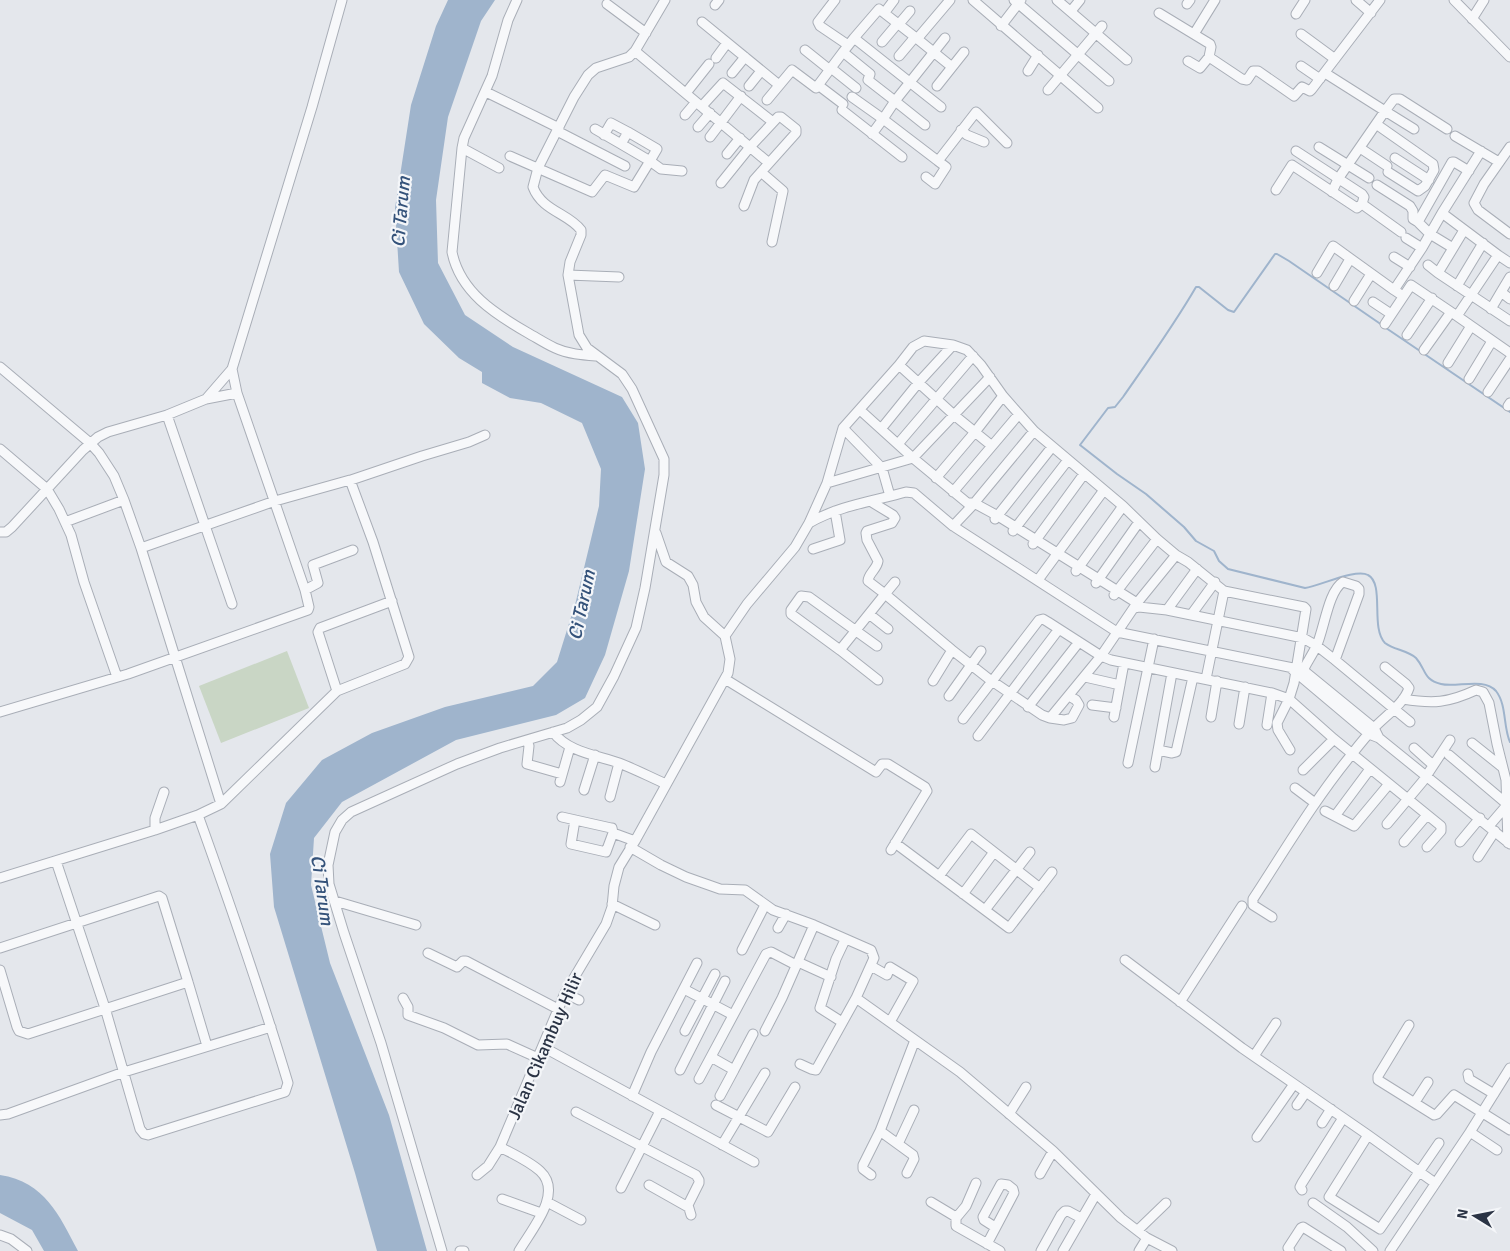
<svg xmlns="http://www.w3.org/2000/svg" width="1510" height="1251" font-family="Signika,sans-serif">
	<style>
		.green { fill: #c9d6c5 }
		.water { fill: #9fb4cc }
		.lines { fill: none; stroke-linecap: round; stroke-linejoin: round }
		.stream { stroke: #9fb4cc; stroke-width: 2 }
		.minor-casing { stroke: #a9aeb7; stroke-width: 11 }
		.minor { stroke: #f7f8fa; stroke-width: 9 }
		.labels { text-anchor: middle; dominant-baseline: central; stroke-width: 4.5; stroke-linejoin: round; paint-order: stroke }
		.street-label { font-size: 18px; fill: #2b3445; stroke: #f4f6f9 }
		.water-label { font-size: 19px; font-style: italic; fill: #34527a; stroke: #f4f6f9 }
	</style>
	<rect width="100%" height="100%" fill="#e4e7ec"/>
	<path class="green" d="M287 651 309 708 221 743 199 686Z"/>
	<path class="water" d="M448 0H495L481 21 448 117 436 200 438 263 465 315 513 347 622 397 638 423 645 469 629 571 605 655 585 698 556 715 456 740 342 802 314 838 311 885 330 963 389 1115 427 1251H377L355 1173 274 907 270 854 286 803 322 760 372 733 445 707 533 686 557 662 576 601 599 506 601 469 582 423 541 403 510 398 482 383V372L459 358 424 324 399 272 395 208 411 105 436 26Z
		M0 1175C45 1182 59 1215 78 1251H44L32 1230 0 1213Z"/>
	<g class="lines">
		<path class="stream" d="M1382 325 1289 261 1277 254H1275L1234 312 1228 310 1199 287H1196C1174 325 1148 361 1123 397L1115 407 1108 408 1080 445 1117 474 1146 494 1184 527 1196 541 1214 551 1219 561 1228 569 1305 588C1320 586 1356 568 1368 575 1385 584 1370 628 1385 643 1394 650 1407 650 1416 658 1426 669 1423 680 1441 684 1456 688 1484 677 1496 691 1507 705 1503 727 1510 742
			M1386 328 1510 412"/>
		<g class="minor-casing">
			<path id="minor" d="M517 0 508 20 492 76 464 138 462 148 452 252C460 292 495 314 528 333 537 338 546 344 555 348 568 354 582 355 596 356
				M835 0 818 22 820 26 848 45
				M973 0 1098 108
				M1014 0 1109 81
				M1057 0 1127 60
				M1356 0 1371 13
				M1454 0 1510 57
				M607 4 646 33
				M1187 4 1190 0
				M715 5 719 0
				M1071 11 1080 0
				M885 12 894 0
				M1159 13 1210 44 1211 47 1209 57 1242 79 1247 80 1253 71H1258L1294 96 1302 87 1310 91 1312 89 1380 0
				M1296 14 1305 0
				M1472 19 1484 0
				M702 22 779 85
				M899 24 910 11
				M1001 26 1021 0
				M1194 34 1215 0
				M1301 34 1335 59
				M854 38 879 9 915 37
				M917 39 950 0
				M882 42 898 23
				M805 50 830 70
				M635 51 769 163
				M899 56 915 37 952 67
				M716 58 727 43
				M1188 61 1200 68 1209 57
				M1301 66 1320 79
				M831 68 856 88
				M1028 71 1038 55
				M732 73 745 57
				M1325 73 1385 111 1394 99H1400L1447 129
				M818 85 843 104
				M749 86 761 71
				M937 86 964 52
				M1048 90 1102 26
				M486 92 559 128
				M686 93 709 64
				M852 97 883 119 872 134
				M767 100 792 70 816 88 843 52
				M702 106 723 83 773 122
				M941 107 854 38 843 52 870 74 868 80 895 101 945 38
				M842 110 902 157
				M685 115 696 102
				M925 125 895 101 883 119 938 161 976 112 1007 143
				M698 127 710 113
				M595 129 621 144
				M961 130 967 135 984 142
				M557 131 625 166
				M628 132 657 149 650 161 621 144Z
				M604 135 611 123 628 132
				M1455 136 1499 162
				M710 137 741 96
				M1319 147 1369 178
				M1510 147 1484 184 1474 203 1478 210 1510 234
				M462 148 499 168
				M1360 148 1387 166
				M727 154 740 138
				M510 156 592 192 605 175 634 187 650 161 661 169 682 171
				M1395 158 1429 180
				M761 172 783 191 772 242
				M1388 172 1418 191 1425 186 1434 170 1433 164 1376 124 1385 111 1414 129
				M926 177 935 184 946 167 938 161
				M721 183 750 147 778 117H781L796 129V133L754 180 744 206
				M1377 185 1410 206 1413 211V219L1418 222
				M1276 190 1292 165 1357 208 1362 204 1364 197 1362 194 1296 151
				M1332 192 1338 179 1376 124
				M1362 204 1401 232
				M1442 213 1498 255 1457 316 1510 353
				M1464 230 1438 273 1510 321
				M1406 238 1422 248
				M1453 248 1430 234 1418 222 1452 162H1454L1469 171
				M1498 255 1510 263
				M1394 257 1410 267
				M1428 265 1438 273
				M1317 273 1333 246 1394 290
				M568 275 619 277
				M1510 277 1501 292 1510 299
				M1334 286 1350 259
				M1457 286 1483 243
				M1403 296 1394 290 1422 248 1442 213 1481 151
				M1354 301 1371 274
				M1373 302 1391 314
				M1491 309 1501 292
				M1385 324 1411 285 1457 316
				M1407 335 1432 298
				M1424 350 1451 312
				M1448 363 1471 326
				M899 365 913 347 924 341 953 345 967 350 981 365 1003 396 1034 431 1123 506 1157 539 1176 555
				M0 367 90 443 99 453 114 476 124 500 141 548 221 804
				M1469 379 1492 341
				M1488 392 1510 359
				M206 399 232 369
				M1508 406 1510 403
				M860 410 913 458 971 506
				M167 415 232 604
				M843 428 882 468 890 496
				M881 429 919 382 953 345
				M898 444 973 356
				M0 449 47 489 59 509 71 535 84 582 117 677
				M936 478 975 432 1003 396
				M351 480 422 456 469 442 485 435
				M827 483 913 458 990 377
				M953 492 1019 414
				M870 501 893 515 895 518 892 523 867 531 866 533 867 540 878 561C877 569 868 574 868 581L885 594 840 650 878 680
				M969 503H974L998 516 1137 603 1139 607
				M995 519 1052 447
				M65 522 124 500
				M809 523C838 506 874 501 906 492L914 493 953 526 1117 632 1303 670 1374 728 1379 738
				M953 526 971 507 1034 431
				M1013 531 1068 460
				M0 532H6L12 527 83 450 98 437 108 432 167 415 206 399 237 393
				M1033 544 1084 474
				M813 549 840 540 835 511
				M1076 571 1123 506
				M1038 580 1104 490
				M895 582 885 594 952 650 989 679 1042 715 1050 718 1101 656 1111 660 1272 693 1267 725
				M1096 583 1139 522
				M305 590 237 393 232 369 312 107 342 0
				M1114 595 1157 539
				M1134 608 1139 607 1167 610 1303 638 1317 646 1335 660 1410 722
				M1167 610 1197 569
				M869 614 888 629
				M1191 615 1215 582
				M725 636 747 604 795 547 809 523 827 483 843 428 899 365 954 415 992 446
				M840 650 791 614V610L801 596 809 597 877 646
				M1293 670 1369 734 1379 738 1510 844
				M1301 675C1305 665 1311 657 1316 647 1324 631 1328 591 1343 582L1356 586 1359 589V594L1335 660
				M1085 677 1120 685
				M725 679 876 772 882 764H888L925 787 927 791 891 850
				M1206 679 1224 591
				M933 681 952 650
				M337 691 318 632 320 628 392 601
				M1272 693 1289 699 1334 739 1441 826V831L1427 847
				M949 696 981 651
				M1403 699C1433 704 1448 703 1476 690L1483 692 1489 703 1497 744 1506 780 1508 843
				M1092 705 1116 708
				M1028 707 1079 642
				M0 712 128 674 308 610 309 607 305 590 318 583 313 565 353 550
				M1114 717 1124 663
				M1211 717 1217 681
				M1050 718 1064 720 1072 718 1079 705 1076 700 1069 696
				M963 719 1039 620 1043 619 1048 622 1101 656 1137 603 1176 555 1188 562 1224 591 1304 607 1306 609 1294 683 1289 699 1277 723 1278 730 1290 750
				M1239 724 1245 687
				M553 732C568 752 596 755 619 763 635 769 650 777 666 784
				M978 736 1059 629
				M527 740 529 746 527 764 562 774
				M1472 743 1502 767
				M1414 748 1433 765
				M1158 750 1172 753 1176 752 1193 677
				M1449 755 1507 804
				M1128 763 1154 639
				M1155 767 1172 673
				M1303 770 1334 739
				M560 782 570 747
				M1295 788 1315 803
				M584 790 595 755
				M610 797 619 763
				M1325 811 1354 826 1389 784
				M1335 816 1370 769
				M562 817 611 828H612L613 833 606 852 571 844 575 820
				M1387 824 1423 781 1450 740
				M1489 826 1507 805
				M155 830V818L164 792
				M613 833 635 841
				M1404 842 1427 815
				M1460 842 1480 818
				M895 843 1009 928 1052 872
				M630 847 661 865 686 877 720 889 745 890 773 910 814 925 871 950 874 958 856 998 960 1072 1053 1151 1121 1218 1147 1238 1172 1251
				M1478 857 1495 831
				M56 861 105 1008 140 1129 144 1134 148 1135 285 1092 288 1083C261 993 230 904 198 815
				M939 876 971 834 1040 888
				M0 878 155 830 198 815 221 804 337 691 405 664 409 657 373 542 350 480 275 501 141 548
				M963 894 994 852
				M335 901 416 925
				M612 904 655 925
				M985 910 1030 852
				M1272 917 1253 905V899C1285 850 1315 799 1352 754 1359 745 1366 736 1374 728 1385 716 1404 704 1409 688L1406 684 1385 667
				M778 928 786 914
				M0 948 159 896 162 898 188 982 28 1034 19 1031 17 1027 0 970
				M742 950 765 905
				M428 953 457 967 463 961H466L558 1009
				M1125 960 1242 1048 1368 1135 1435 1183
				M798 962 831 977
				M871 966 887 975 890 967 913 981 890 1022
				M188 982 207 1046
				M684 989 733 1015
				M565 993 579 1000
				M403 998 408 1007V1015L444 1028 478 1045 507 1044 538 1058
				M1180 1002 1242 906
				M842 1022 820 1008 836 959 845 940
				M1409 1025 1378 1076V1080L1434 1115 1437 1114 1454 1095 1510 1130
				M685 1031 715 974
				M765 1031 782 998 814 925
				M543 1047 754 1162
				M1254 1056 1276 1023
				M711 1057 734 1070 753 1034
				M800 1064 811 1069 816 1070 856 998
				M680 1070 725 981
				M1468 1074 1469 1079 1494 1094
				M699 1079 766 954 771 952 796 965
				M632 1096 651 1052 697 963
				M720 1096 734 1070
				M1415 1102 1428 1082
				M716 1105 768 1132 795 1087
				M1297 1105 1306 1092
				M576 1112 696 1175 699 1180V1183L688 1205 691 1215
				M1009 1114 1026 1087
				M0 1115 8 1114 124 1072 271 1027
				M1322 1123 1331 1109
				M880 1131 913 1155 914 1159 907 1173
				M1470 1132 1497 1150
				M1368 1135 1329 1197 1380 1229 1439 1143
				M1257 1137 1294 1084
				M898 1144 914 1110
				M722 1145 765 1073
				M1040 1174 1053 1151
				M477 1175 488 1166 500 1147
				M871 1175 863 1169V1165L880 1131 915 1040
				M649 1185 688 1207
				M621 1188 660 1111
				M1302 1190 1300 1187 1302 1183 1343 1118
				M502 1199 541 1213
				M547 1202 581 1220
				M931 1202 956 1217V1226L1000 1251
				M1313 1203 1347 1227 1373 1251
				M956 1218 966 1206 976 1183
				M1138 1230 1166 1203
				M0 1235 11 1239 27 1251
				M987 1244 1014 1193 1013 1189 1008 1185 1001 1184 983 1217 984 1220 995 1227
				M442 1251 381 1043 344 933 329 884 328 865 335 832 342 820 351 812 457 764 500 748 567 728 581 720 597 707 614 676 636 628 645 588 664 475V459L632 389 622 374 587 348 579 335 568 275 570 262 581 235V230C568 213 542 211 533 187L538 168 574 97 588 75 596 68 629 57 635 51 665 0
				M460 1251H464
				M519 1251C531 1230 564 1193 540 1171 529 1161 513 1154 500 1147L565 993 606 924 612 907 614 886 619 867 635 841 728 673 730 659 725 636 704 617 696 602 693 585 688 576 666 562 656 533
				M1041 1251 1061 1215 1065 1211H1068L1081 1218
				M1063 1251 1096 1194
				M1139 1251 1147 1238
				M1290 1251 1288 1248 1301 1228 1303 1227 1341 1251
				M1390 1251 1470 1132 1510 1068"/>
		</g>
		<use href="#minor" class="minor"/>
	</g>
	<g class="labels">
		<g class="street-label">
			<text transform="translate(545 1046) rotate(-66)">Jalan Cikambuy Hilir</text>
		</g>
		<g class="water-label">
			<text transform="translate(401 212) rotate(-85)">Ci Tarum</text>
			<text transform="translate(582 605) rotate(-78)">Ci Tarum</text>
			<text transform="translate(322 890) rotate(82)">Ci Tarum</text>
		</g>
	</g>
	<g transform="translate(1475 1216) rotate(280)" stroke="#f4f6f9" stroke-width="4" paint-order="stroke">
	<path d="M0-4L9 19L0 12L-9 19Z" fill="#2b3445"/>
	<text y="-8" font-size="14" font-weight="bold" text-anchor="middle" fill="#2b3445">N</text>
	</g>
</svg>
